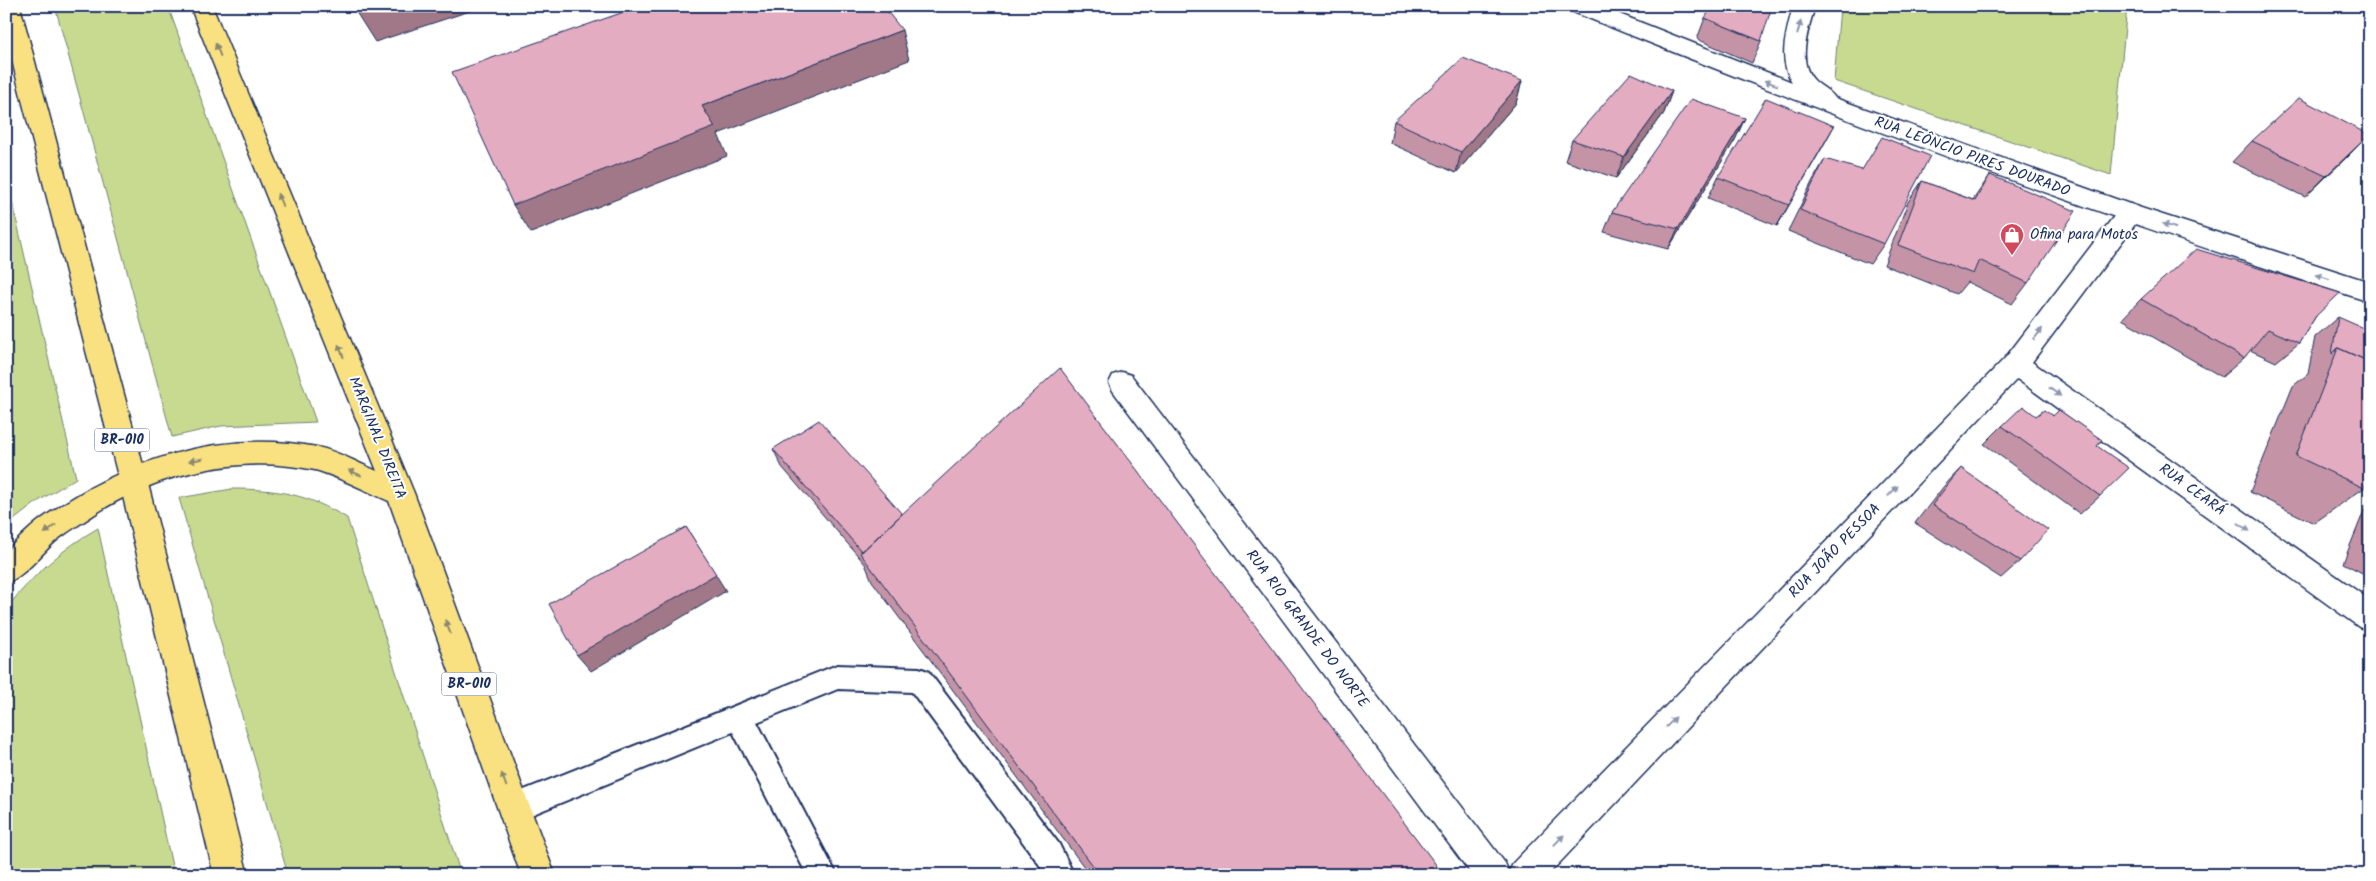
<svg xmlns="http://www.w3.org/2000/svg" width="2376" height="881" font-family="Kalam,sans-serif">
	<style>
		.green { fill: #c8da8f; stroke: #728476 }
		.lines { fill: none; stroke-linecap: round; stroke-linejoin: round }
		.service-casing { stroke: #1b2f5e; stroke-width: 4 }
		.minor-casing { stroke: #1b2f5e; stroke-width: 3 }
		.tertiary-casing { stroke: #1b2f5e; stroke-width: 3 }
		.secondary-casing { stroke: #1b2f5e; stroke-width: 3 }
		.primary-casing { stroke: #1b2f5e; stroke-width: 3 }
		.trunk-casing { stroke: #1b2f5e; stroke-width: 3 }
		.service { fill: #fff; fill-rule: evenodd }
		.minor { fill: #fff; fill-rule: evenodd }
		.tertiary { fill: #fff; fill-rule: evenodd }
		.secondary { fill: #fff; fill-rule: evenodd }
		.primary { fill: #f9e181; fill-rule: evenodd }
		.trunk { fill: #f9e181; fill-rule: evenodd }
		.wall { fill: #c494a6; stroke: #1b2f5e }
		.shaded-wall { fill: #a07887; stroke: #1b2f5e }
		.building { fill: #e4acc1; stroke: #1b2f5e }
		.oneway { fill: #8d97ae }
		.oneway2 { fill: #8a8870 }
		.labels { text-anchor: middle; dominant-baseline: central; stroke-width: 4; stroke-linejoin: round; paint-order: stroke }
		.shield { fill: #fff; stroke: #5f6d8e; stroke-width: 1 }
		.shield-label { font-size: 14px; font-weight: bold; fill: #1b2f5e }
		.street-label { font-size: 15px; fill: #1b2f5e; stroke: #fff }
		.poi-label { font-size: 15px; fill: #1b2f5e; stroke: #fff; text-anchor: start }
	</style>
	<rect width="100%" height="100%" fill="#fff"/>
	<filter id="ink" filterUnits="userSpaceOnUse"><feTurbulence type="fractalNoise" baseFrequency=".02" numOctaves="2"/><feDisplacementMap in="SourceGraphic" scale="10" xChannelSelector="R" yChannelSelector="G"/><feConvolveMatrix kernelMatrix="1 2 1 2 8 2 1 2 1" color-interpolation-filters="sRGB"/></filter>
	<g filter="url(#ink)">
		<path class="green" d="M55 6H168L316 422 221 426 172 437Z
			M1840 6H2127L2111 175 1834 81Z
			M6 175 76 478 37 502 6 526Z
			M232 489C278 489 307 494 347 518L461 875H288L179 498Z
			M98 528 174 875H6V609C31 577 63 548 98 528Z"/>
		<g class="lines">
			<g class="service-casing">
				<path id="service" d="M837 665 919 668 928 671 1059 844 1074 875H1044L1039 864 912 692 838 689 757 722 837 875H807L733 732 514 822 504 818 500 808 504 798Z"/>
			</g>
			<g class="minor-casing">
				<path id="minor" d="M1122 372 1131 375 1505 863 1510 875H1472L1113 391 1109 383 1113 375Z"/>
			</g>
			<g class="tertiary-casing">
				<path id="tertiary" d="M2130 204 2139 207 2142 213 2139 219 2032 362 2370 600V631L2359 627 2017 379 1548 875H1508L1513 863 2006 357 2121 207Z"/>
			</g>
			<g class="secondary-casing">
				<path id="secondary" d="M1569 6H1599L1792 82C1777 58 1787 31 1793 6H1815C1809 27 1796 62 1814 80 1821 87 1830 90 1835 98L2138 207 2370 282V302C2100 216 1834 118 1571 11Z"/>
			</g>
			<g class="primary-casing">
				<path id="primary" d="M190 6H212L414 493 555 875H521L389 501C368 492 335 475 315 470 234 453 150 475 83 522 75 527 66 533 58 539 41 553 27 575 6 583V551C17 541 28 529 40 520 119 462 218 428 317 447 337 451 358 463 377 471Z"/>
			</g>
			<g class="trunk-casing">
				<path id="trunk" d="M6 6H20L147 480 248 875H214L119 480 6 37Z"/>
			</g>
			<use href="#service" class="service"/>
			<use href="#minor" class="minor"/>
			<use href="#tertiary" class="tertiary"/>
			<use href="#secondary" class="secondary"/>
			<use href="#primary" class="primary"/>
			<use href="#trunk" class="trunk"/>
		</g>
		<path class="wall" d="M1705 18 1761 41 1752 63 1697 39Z
			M1522 81 1516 103 1456 173 1390 143 1394 121Z
			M1672 91 1664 113 1616 178 1565 161 1572 140Z
			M1745 118 1735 140 1668 249 1604 232 1612 212Z
			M1834 126 1777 226 1708 198 1718 177Z
			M2252 141 2348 156 2305 197 2232 162Z
			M1825 159 1884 244 1870 264 1788 231 1813 180Z
			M1990 175 2028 283 2012 304 1967 282 1957 294 1884 265 1908 202 1922 181 1973 200Z
			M2141 299 2316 316 2299 343 2276 362 2250 350 2244 358 2222 377 2122 319Z
			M2338 317 2364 488 2314 523 2250 492 2293 386 2308 374 2315 337Z
			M2036 416H2053L2097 446 2100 496 2080 514 1984 444 2002 426Z
			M773 449 902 514 1433 875H1090L872 581 865 564 782 467Z
			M1961 468 2020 561 2001 578 1915 523 1944 486Z
			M2370 496V577L2343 563Z"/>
		<path class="shaded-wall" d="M375 6H485L375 42 356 12Z
			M902 30 909 60 718 134 727 156 531 233 513 205 702 106Z
			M1522 81 1516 103 1456 173 1461 152Z
			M1672 91 1664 113 1616 178 1624 157Z
			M1745 118 1735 140 1668 249 1678 229Z
			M1834 126 1822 148 1777 226 1789 205Z
			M2369 135 2348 156 2305 197 2326 176Z
			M686 527 726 591 591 671 577 655Z
			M1437 866 1433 875H1428Z"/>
		<path class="building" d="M352 6H375L356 12Z
			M641 6H883L902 30 702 106 715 127 513 205 452 72Z
			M1712 6H1772L1761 41 1705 18Z
			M1463 58 1522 81 1461 152 1394 121Z
			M1631 73 1672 91 1624 157 1572 140Z
			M1766 98 1834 126 1789 205 1718 177Z
			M2299 98 2369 135 2326 176 2252 141Z
			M1691 99 1745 118 1678 229 1612 212Z
			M1882 137 1930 156 1884 244 1800 210 1825 159 1862 170Z
			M1990 175 2076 211 2028 283 1979 260 1973 274 1898 245 1922 181 1975 201Z
			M2196 249 2340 293 2316 316 2299 343 2268 329 2244 358 2141 299Z
			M2338 317 2370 331V362L2338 348 2332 354Z
			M2338 348 2370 362V472L2364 488 2296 456Z
			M1060 368 1437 866 1428 875H1100L860 553Z
			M2023 406 2036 416 2044 410 2053 416 2059 410 2102 440 2097 446 2129 468 2100 496 2002 426Z
			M819 420 902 514 862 552 773 449Z
			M1961 468 2048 530 2020 561 1932 505Z
			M686 527 716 574 577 655 549 604Z"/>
		<defs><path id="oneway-solid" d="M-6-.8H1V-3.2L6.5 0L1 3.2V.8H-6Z" transform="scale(1.25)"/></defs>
		<g class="oneway">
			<use href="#oneway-solid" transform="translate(1799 28) rotate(-76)"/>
			<use href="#oneway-solid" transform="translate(1771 83) rotate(-160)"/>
			<use href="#oneway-solid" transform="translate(2169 226) rotate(-162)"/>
			<use href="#oneway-solid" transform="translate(2323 277) rotate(-162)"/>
			<use href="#oneway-solid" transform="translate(2038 334) rotate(-52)"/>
			<use href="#oneway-solid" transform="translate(2055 392) rotate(36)"/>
			<use href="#oneway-solid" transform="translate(1893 491) rotate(-46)"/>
			<use href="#oneway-solid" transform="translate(2244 527) rotate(35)"/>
			<use href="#oneway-solid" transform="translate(1671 722) rotate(-46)"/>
			<use href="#oneway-solid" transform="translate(1559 840) rotate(-46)"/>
		</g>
		<g class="oneway2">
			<use href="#oneway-solid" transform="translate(218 50) rotate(-112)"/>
			<use href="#oneway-solid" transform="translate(280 200) rotate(-112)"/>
			<use href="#oneway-solid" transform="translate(341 351) rotate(-112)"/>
			<use href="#oneway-solid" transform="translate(196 460) rotate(169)"/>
			<use href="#oneway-solid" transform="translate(355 473) rotate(-157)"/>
			<use href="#oneway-solid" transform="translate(50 529) rotate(143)"/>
			<use href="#oneway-solid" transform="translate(448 627) rotate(-110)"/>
			<use href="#oneway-solid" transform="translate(504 780) rotate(-110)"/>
		</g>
	</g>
	<defs>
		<g id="shop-pin" transform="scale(1.25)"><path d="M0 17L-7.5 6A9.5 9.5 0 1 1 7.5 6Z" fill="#d1495b" stroke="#fff"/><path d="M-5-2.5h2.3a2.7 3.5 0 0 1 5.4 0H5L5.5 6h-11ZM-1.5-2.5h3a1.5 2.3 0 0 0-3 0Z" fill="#fff"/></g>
	</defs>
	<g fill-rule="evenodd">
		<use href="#shop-pin" x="2012" y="235"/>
	</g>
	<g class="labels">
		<g class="shield">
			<rect x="94.5" y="428.5" width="55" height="23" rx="4"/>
			<rect x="441.5" y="672.5" width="55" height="23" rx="4"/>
		</g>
		<g class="shield-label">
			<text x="122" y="440">BR-010</text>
			<text x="469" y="684">BR-010</text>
		</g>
		<g class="street-label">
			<text transform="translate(1972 157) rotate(20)">RUA LEÔNCIO PIRES DOURADO</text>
			<text transform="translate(377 438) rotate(68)">MARGINAL DIREITA</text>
			<text transform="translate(2192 490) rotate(36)">RUA CEARÁ</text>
			<text transform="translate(1835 551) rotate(-46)">RUA JOÃO PESSOA</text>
			<text transform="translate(1307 629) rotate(53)">RUA RIO GRANDE DO NORTE</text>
		</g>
		<g class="poi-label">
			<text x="2030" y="235">Ofina para Motos</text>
		</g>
	</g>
	<rect width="2376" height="881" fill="none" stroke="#fff" stroke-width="25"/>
	<rect x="12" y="12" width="2351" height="856" fill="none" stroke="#1b2f5e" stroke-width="2" filter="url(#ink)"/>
</svg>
